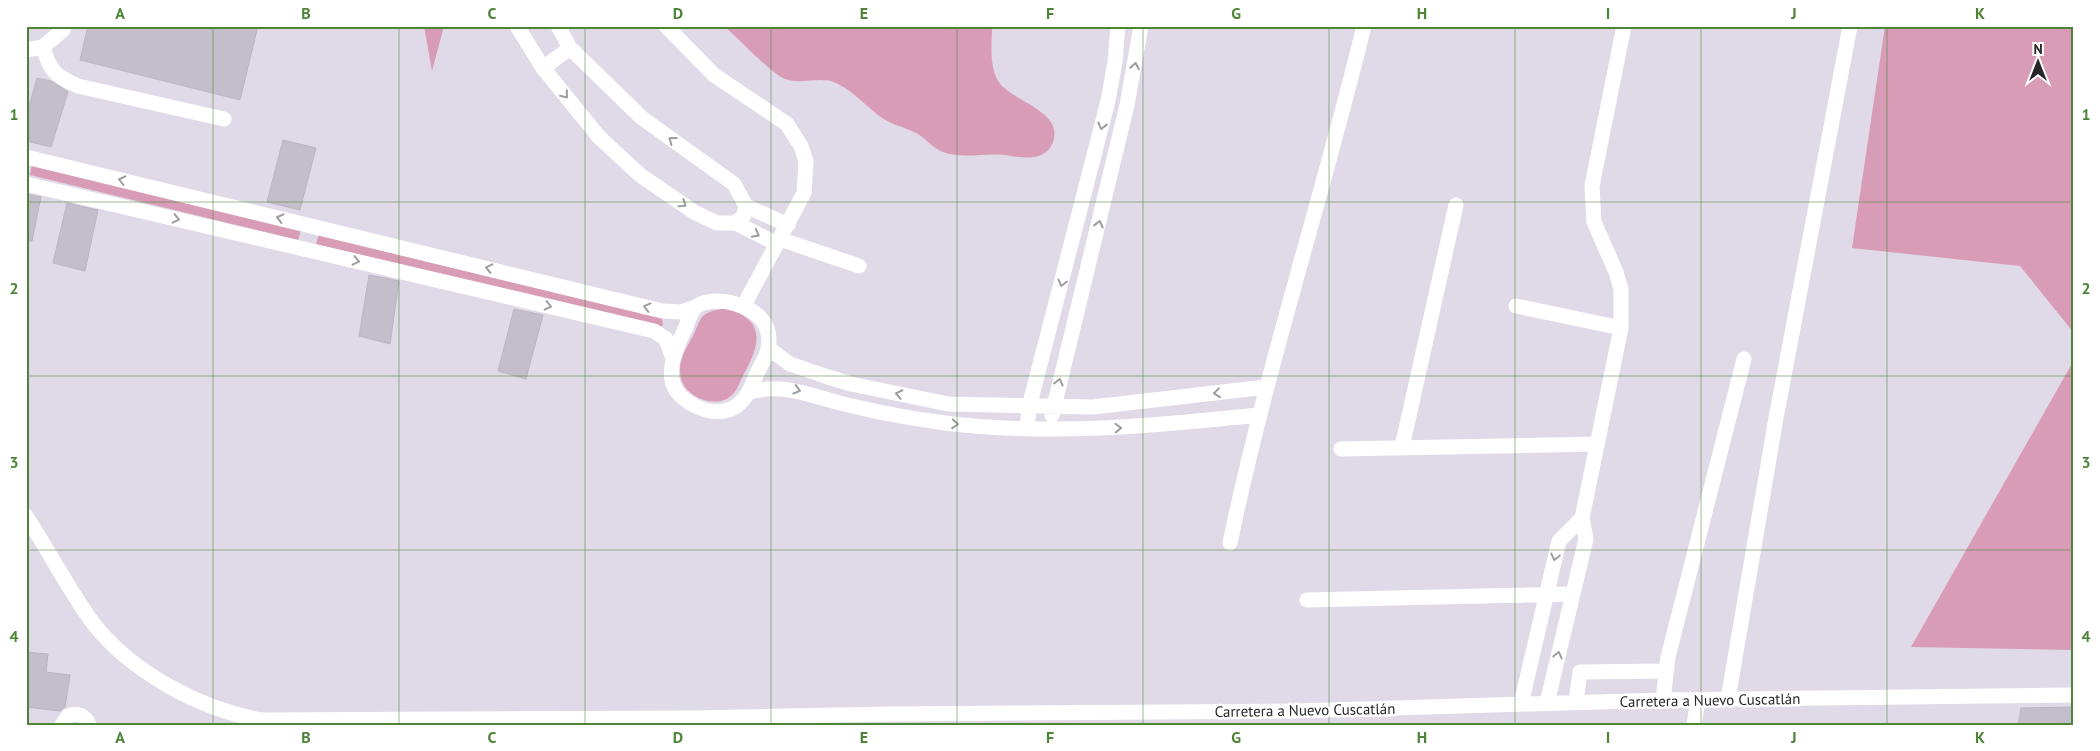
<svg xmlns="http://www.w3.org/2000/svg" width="2100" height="751" font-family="'PT Sans',sans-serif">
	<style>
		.green { fill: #d89cb7 }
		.building { fill: #c4beca; stroke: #bcb4c2 }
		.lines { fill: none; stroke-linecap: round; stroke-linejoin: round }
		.minor { stroke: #fff; stroke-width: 15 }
		.oneway { stroke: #9d9d9d }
		.grid { fill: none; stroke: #4e8438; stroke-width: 1; stroke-opacity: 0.55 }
		.labels { text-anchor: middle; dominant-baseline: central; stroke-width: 5; stroke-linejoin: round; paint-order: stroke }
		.street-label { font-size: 15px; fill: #262626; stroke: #fff }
		.neatline { fill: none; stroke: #4e8438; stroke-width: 2 }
		.grid-label { font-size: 16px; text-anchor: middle; font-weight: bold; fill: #4e8438 }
	</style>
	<rect width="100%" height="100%" fill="#e0d9e8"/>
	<path class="green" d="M424 26H444L432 71Z
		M724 26H992C992 43 989 63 997 79 1007 100 1060 109 1054 138 1050 160 1027 159 1011 156 988 151 966 160 943 152 932 148 926 138 916 133 903 126 890 125 878 115 864 104 853 91 836 83 819 75 798 87 781 77 765 67 740 40 724 26Z
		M1885 26H2074V333L2020 266 1852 248Z
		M32 164 301 230 298 240 30 175Z
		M319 234 662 318 663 325 660 327 316 244Z
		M724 308C764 319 762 340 745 372 741 378 738 390 732 395 719 408 694 400 685 387 673 369 685 350 694 334 696 329 699 321 702 317 708 311 717 310 724 308Z
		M2074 360V650L1911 647Z"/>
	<path class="building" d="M88 26H258L240 100 80 60Z
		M37 78 51 81 68 92 51 147 30 142 26 136V117Z
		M283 140 316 148 300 210 267 202Z
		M26 194 41 197 32 241H26Z
		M67 203 98 210 85 271 53 263Z
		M369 275 399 281 390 344 359 336Z
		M514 309 543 315 526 379 498 371Z
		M26 652 48 654 46 672 70 675 65 707 60 711 26 707Z
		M2074 707V725H2018L2021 708Z"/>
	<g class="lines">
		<path class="minor" d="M517 26 543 68 599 137 640 175 694 212 717 223H736L777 244
			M558 26 570 48 642 118 734 184 746 206 744 215 736 223
			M666 26 714 75 787 124 801 146 806 161 804 193 744 305
			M43 47C50 72 56 76 78 86L224 119
			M26 50 43 47 63 30 64 26
			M543 68 570 48
			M26 157 662 311 681 312 694 308
			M26 184 654 331 666 339 672 356
			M746 206 788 225
			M780 239 859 266
			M714 301C741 301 775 315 768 349 766 357 761 365 757 373 753 382 750 392 743 400 726 419 699 412 682 397 661 379 676 347 686 327 688 321 690 314 694 309 698 303 707 302 714 301Z
			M1516 306 1621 328
			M768 348 790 364 825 376 851 384 948 404 1093 407 1266 387
			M749 392C788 382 814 398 852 406 882 413 914 419 945 423 1049 436 1154 426 1258 415
			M1052 415 1127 105 1141 26
			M1027 429 1029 407 1108 101 1115 62 1118 26
			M1402 447 1456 205
			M1341 449 1597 444
			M26 516C49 551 68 589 93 623 131 672 201 710 262 720L695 718 888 714 1296 711 1663 700 2074 695
			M1230 543C1266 369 1322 199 1364 26
			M1307 600 1573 594
			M1728 699 1776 418 1850 26
			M1663 700 1668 657 1744 359
			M1576 702 1580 672 1666 671
			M1547 703 1586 539 1582 518 1621 328V289L1616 272 1594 222 1592 186 1624 26
			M1521 704 1559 541 1582 518
			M62 725 68 716C77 712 85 715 89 725
			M1694 725 1698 700"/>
	</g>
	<defs><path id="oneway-chevron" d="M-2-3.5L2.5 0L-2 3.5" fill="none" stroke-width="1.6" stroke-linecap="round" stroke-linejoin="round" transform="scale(1.25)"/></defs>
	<g class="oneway">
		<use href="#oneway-chevron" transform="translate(1135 66) rotate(-80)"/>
		<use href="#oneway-chevron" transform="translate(565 95) rotate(51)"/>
		<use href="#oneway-chevron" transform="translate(1102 126) rotate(104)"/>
		<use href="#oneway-chevron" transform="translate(672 140) rotate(-144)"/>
		<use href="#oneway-chevron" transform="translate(122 180) rotate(-166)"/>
		<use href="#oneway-chevron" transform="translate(683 204) rotate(35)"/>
		<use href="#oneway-chevron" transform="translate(280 218) rotate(-166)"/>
		<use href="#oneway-chevron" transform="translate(176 219) rotate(13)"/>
		<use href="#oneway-chevron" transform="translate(1099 224) rotate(-76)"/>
		<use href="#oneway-chevron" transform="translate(756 234) rotate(27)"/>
		<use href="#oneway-chevron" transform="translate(356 261) rotate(13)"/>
		<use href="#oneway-chevron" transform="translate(489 268) rotate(-167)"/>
		<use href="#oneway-chevron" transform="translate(1062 283) rotate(105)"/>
		<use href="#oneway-chevron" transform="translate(548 306) rotate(13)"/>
		<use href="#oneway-chevron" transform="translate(647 307) rotate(-165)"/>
		<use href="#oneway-chevron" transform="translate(1059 382) rotate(-76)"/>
		<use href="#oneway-chevron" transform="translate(797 390) rotate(16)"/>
		<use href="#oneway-chevron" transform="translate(1217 393) rotate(173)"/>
		<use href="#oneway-chevron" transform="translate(899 394) rotate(-168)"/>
		<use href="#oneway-chevron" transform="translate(955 424) rotate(4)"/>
		<use href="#oneway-chevron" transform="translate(1118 428) rotate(-2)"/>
		<use href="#oneway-chevron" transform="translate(1555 557) rotate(103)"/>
		<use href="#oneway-chevron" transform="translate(1558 655) rotate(-77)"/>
	</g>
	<path class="grid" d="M213 26V725M399 26V725M585 26V725M771 26V725M957 26V725M1143 26V725M1329 26V725M1515 26V725M1701 26V725M1887 26V725M26 202H2074M26 376H2074M26 550H2074"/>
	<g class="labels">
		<g class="street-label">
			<text transform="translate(1710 700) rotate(-1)">Carretera a Nuevo Cuscatlán</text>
			<text transform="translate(1305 710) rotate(-1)">Carretera a Nuevo Cuscatlán</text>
		</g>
	</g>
	<rect width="2100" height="751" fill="none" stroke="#ffffff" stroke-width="55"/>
	<g transform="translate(2038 62)" stroke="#ffffff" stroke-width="4" paint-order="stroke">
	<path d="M0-4L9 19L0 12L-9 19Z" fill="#262626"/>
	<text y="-8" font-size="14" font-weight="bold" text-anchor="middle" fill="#262626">N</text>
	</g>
	<rect x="28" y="28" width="2044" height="696" class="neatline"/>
	<g class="grid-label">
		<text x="120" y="19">A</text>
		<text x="306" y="19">B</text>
		<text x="492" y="19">C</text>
		<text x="678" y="19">D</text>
		<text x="864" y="19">E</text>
		<text x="1050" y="19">F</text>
		<text x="1236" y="19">G</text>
		<text x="1422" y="19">H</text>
		<text x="1608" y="19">I</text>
		<text x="1794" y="19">J</text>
		<text x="1980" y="19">K</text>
		<text x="14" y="120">1</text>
		<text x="2086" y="120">1</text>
		<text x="14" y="294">2</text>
		<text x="2086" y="294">2</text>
		<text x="14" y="468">3</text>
		<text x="2086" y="468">3</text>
		<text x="14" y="642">4</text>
		<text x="2086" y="642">4</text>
		<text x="120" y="743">A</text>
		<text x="306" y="743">B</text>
		<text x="492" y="743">C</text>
		<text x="678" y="743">D</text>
		<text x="864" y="743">E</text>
		<text x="1050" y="743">F</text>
		<text x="1236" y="743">G</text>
		<text x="1422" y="743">H</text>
		<text x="1608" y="743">I</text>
		<text x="1794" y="743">J</text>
		<text x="1980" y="743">K</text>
	</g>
</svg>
